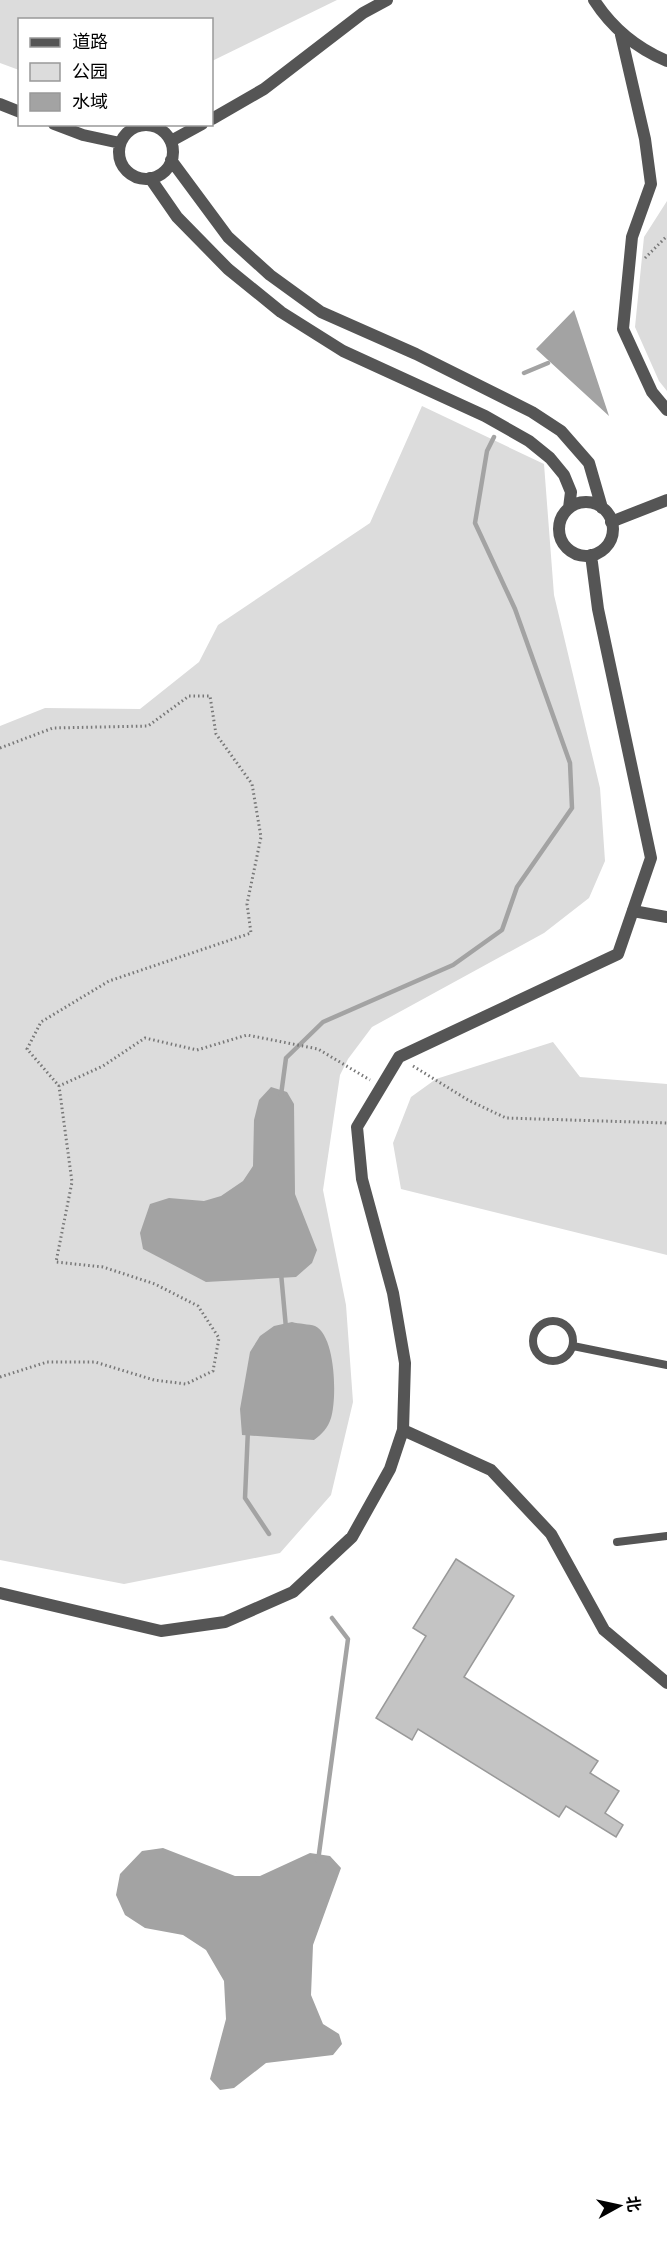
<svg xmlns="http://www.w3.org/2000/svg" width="667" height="2254" font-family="'PT Sans','Noto Sans SC',sans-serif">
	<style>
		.green { fill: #dcdcdc }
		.water { fill: #a3a3a3 }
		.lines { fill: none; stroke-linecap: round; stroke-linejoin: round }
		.stream { stroke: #a3a3a3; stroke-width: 4.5 }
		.building { fill: #c4c4c4; stroke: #999; stroke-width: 1.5 }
		.path { stroke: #777; stroke-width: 3; stroke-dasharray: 1.5 3; stroke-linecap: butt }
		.service { stroke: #555; stroke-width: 8 }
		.minor { stroke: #555; stroke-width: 12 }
		.tertiary { stroke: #555; stroke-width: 12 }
	</style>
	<rect width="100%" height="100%" fill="#fff"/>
	<path class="green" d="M0 0H337L212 61V20H20L19 70 0 63Z
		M667 201V391L659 381 635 327 644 237Z
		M422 406 544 464 554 595 600 788 605 861 589 898 544 933 372 1027 348 1059 340 1075 323 1190 346 1305 353 1402 331 1495 280 1553 124 1584 0 1560V726L45 708 140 709 199 662 218 625 370 523Z
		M553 1042 580 1077 667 1084V1255L401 1189 393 1143 411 1097 436 1079Z"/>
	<path class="water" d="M574 310 609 416 536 349Z
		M271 1087 287 1092 294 1104 295 1194 317 1250 312 1263 296 1277 206 1282 143 1249 140 1233 150 1204 169 1198 204 1201 221 1196 243 1181 253 1166 254 1120 259 1100Z
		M292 1322C299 1324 309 1324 315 1326 336 1336 337 1399 331 1418 328 1428 322 1434 314 1440L242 1435 240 1409 250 1352 260 1336 274 1326Z
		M163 1848 235 1876H260L310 1853 330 1856 341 1868 313 1945 311 1995 323 2024 339 2034 342 2044 333 2055 266 2063 234 2088 220 2090 210 2079 226 2019 224 1981 206 1950 183 1935 145 1928 125 1915 116 1895 120 1874 142 1851Z"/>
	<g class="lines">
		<path class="stream" d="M524 373 548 363
			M281 1095 286 1058 323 1022 453 965 502 930 517 887 572 808 570 763 515 609 475 523 487 451 494 437
			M281 1273 286 1328
			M248 1429 245 1498 269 1534
			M318 1861 348 1639 332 1618"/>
	</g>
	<path class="building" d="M456 1559 514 1596 464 1677 598 1761 590 1773 619 1791 605 1813 623 1825 616 1837 566 1806 559 1817 418 1729 412 1740 376 1718 426 1636 413 1628Z"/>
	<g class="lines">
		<path class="path" d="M645 258 667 236
			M0 748 53 728 148 726 189 696H210L216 734 252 784 261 837 247 904 251 933 109 981 41 1022 27 1049 59 1086
			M413 1066 468 1100 506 1118 667 1123
			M0 1377 47 1362H95L154 1380 186 1384 213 1371 219 1338 198 1306 155 1284 103 1267 56 1262 72 1182 59 1086 103 1066 145 1038 197 1050 247 1035 318 1049 370 1080"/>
		<path class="service" d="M533 1341a20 20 0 1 1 40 0a20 20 0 1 1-40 0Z
			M573 1346 667 1365
			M617 1542 667 1536"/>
		<path class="minor" d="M594 0C612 28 636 48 667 61
			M621 35 645 139 651 184 632 237 623 329 652 392 667 410
			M212 119 264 89 363 13 387 0
			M171 141 202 124
			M611 522 667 500
			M633 911 667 917"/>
		<path class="tertiary" d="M0 104 20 112
			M54 124 83 135 120 143
			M119 152a27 27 0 1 1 54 0a27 27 0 1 1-54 0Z
			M171 160 228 237 270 275 321 312 416 354 532 412 561 431 589 463 602 508
			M150 178 177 217 228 269 281 312 343 351 485 416 529 441 550 458 564 475 571 492 569 508
			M559 529a27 27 0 1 1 54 0a27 27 0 1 1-54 0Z
			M403 1430 491 1470 551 1534 604 1630 667 1683
			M0 1593 161 1631 225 1622 293 1592 352 1537 390 1469 403 1430 405 1363 393 1293 362 1179 357 1127 399 1057 618 954 651 858 598 609 591 555"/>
	</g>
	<rect x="18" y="18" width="195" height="108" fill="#ffffff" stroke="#999999" stroke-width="1.5"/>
	<rect x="30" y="38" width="30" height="9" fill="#555555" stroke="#999999" stroke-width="1.5"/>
	<text x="72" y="48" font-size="18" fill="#000000">道路</text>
	<rect x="30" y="63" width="30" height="18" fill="#dcdcdc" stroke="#999999" stroke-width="1.5"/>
	<text x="72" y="78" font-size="18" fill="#000000">公园</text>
	<rect x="30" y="93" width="30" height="18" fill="#a3a3a3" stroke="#999999" stroke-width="1.5"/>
	<text x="72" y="108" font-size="18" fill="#000000">水域</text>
	<g transform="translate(619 2206) rotate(82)" stroke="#ffffff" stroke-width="4.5" paint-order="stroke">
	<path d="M0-4.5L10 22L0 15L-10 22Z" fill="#000000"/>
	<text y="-9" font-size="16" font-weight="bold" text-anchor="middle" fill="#000000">北</text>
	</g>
</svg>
